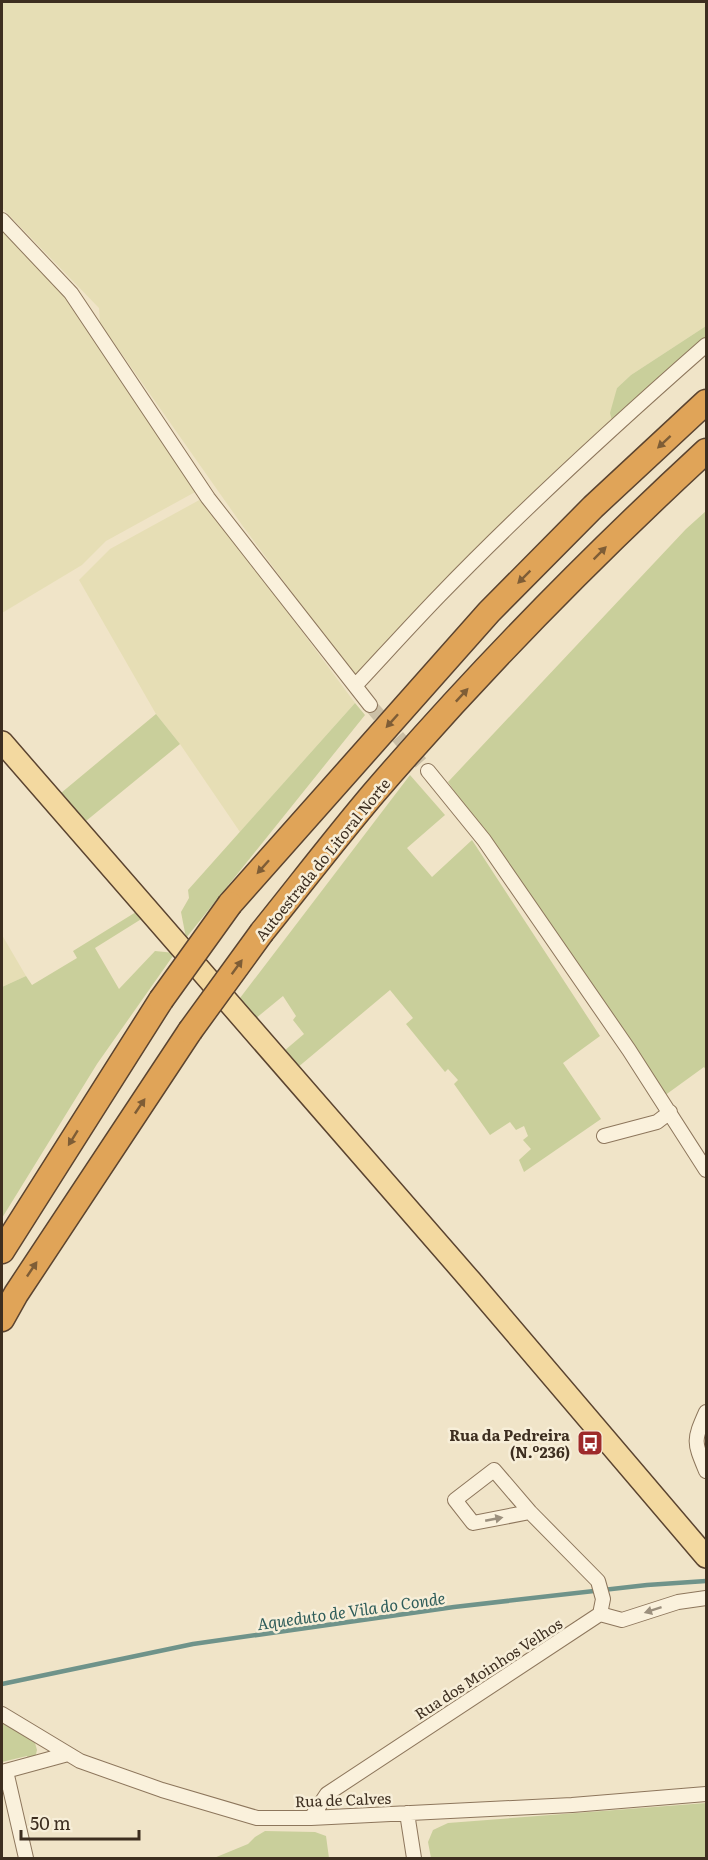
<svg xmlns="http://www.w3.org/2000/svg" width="708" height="1860" font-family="Literata,serif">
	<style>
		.farmland { fill: #e6deb5 }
		.green { fill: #c9cf9b }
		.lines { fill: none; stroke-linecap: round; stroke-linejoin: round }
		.stream { stroke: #6f938a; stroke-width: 4.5 }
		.minor-tunnel { stroke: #ccc0a6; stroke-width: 14; stroke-dasharray: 14 7; stroke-linecap: butt }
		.minor-casing { stroke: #8d765c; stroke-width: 16 }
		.primary-casing { stroke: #5b4430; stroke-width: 24 }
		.motorway-casing { stroke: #5b4430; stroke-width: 27 }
		.minor { stroke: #faf1dc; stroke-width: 14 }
		.primary { stroke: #f3d9a0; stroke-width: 21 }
		.motorway { stroke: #e0a458; stroke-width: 24 }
		.motorway-bridge-casing { stroke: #5b4430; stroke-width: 27; stroke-linecap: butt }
		.motorway-bridge { stroke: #e0a458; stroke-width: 24 }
		.oneway { fill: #7e5d36 }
		.oneway2 { fill: #9c907e }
		.labels { text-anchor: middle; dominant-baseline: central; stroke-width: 5; stroke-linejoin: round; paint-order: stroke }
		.street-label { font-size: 15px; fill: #3d2e20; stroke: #f7eed8 }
		.poi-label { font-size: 15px; font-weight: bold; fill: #3d2e20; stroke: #f7eed8; text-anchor: end }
		.water-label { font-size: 16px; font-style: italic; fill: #2f5d5a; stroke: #f7eed8 }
	</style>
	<rect width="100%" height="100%" fill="#f0e4c8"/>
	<path class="farmland" d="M2 2H706V326L631 375 617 388 613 424 360 675 354 676 242 525 100 323 99 308 2 208Z
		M2 228 62 291 197 491 106 541 82 565 2 613Z
		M203 498 355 703 240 832 180 744 156 714 79 580 110 549Z
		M2 935 26 976 2 987Z"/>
	<path class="green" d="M706 326V341L613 424 610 413 617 388 631 375Z
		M706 511V1070L704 1067 664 1096 448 782 686 529Z
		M355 703 365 715 186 938 181 912 189 898 188 890Z
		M156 714 180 744 86 821 61 793Z
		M410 775 445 815 407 848 432 877 472 840 600 1036 563 1063 601 1119 524 1172 519 1160 531 1149 523 1140 528 1136 524 1126 516 1130 510 1122 490 1135 454 1084 458 1080 448 1069 445 1072 406 1024 413 1018 390 990 297 1068 284 1051 304 1034 293 1020 296 1016 283 996 255 1019 240 998Z
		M136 912 143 918 95 948 119 989 155 951 175 953 97 1064 2 1218V987L26 976 32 985 77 958 73 951Z
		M2 1722 35 1743 37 1750 35 1758 29 1762 27 1756 2 1762Z
		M706 1803V1858H431L428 1842 433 1830 448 1823Z
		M265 1831 315 1832 326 1836 329 1858H214L248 1844 255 1837Z"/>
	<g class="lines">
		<path class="stream" d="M2 1684 193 1644 454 1607 647 1585 706 1581"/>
		<path class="minor-tunnel" d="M370 705 428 771"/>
		<g class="minor-casing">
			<path id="minor" d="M2 220 71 293 208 498 370 705
				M355 686C383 656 411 625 439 596 524 508 615 425 706 345
				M428 771 484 840 629 1050 706 1170
				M604 1136 657 1122 670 1112
				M706 1412C693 1441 694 1442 706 1471
				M530 1512 473 1523 455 1500 494 1470 530 1512 598 1581 603 1599 600 1614
				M2 1714 80 1761 162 1790 257 1818H311L572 1805 706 1794
				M6 1771 26 1858
				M2 1772 68 1754
				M407 1813 414 1858
				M311 1818 327 1794 600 1614 622 1620 678 1602 706 1598"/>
		</g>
		<g class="primary-casing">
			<path id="primary" d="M2 742 471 1281 706 1557"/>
		</g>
		<g class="motorway-casing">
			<path id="motorway" d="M230 904 489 612 593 507 706 402
				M262 932C299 886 335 839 373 794 477 673 589 559 706 451
				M2 1251 161 1000
				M2 1319 16 1294 190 1031"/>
		</g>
		<use href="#minor" class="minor"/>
		<use href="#primary" class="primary"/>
		<use href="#motorway" class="motorway"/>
		<g class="motorway-bridge-casing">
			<path id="motorway-bridge" d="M161 1000 230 904
				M190 1031 262 932"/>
		</g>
		<use href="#motorway-bridge" class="motorway-bridge"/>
	</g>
	<defs><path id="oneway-solid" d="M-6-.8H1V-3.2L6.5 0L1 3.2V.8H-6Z" transform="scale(1.5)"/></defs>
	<g class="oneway">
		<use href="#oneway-solid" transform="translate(664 442) rotate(137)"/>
		<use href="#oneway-solid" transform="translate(600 553) rotate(-45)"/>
		<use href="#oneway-solid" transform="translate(524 577) rotate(135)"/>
		<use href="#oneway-solid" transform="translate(462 695) rotate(-47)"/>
		<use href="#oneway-solid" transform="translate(392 721) rotate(132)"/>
		<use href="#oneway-solid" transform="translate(263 867) rotate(132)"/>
		<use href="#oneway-solid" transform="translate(237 967) rotate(-54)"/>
		<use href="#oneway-solid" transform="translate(140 1106) rotate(-56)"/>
		<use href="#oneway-solid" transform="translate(73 1138) rotate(122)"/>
		<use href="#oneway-solid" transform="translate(32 1269) rotate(-56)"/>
	</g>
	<g class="oneway2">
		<use href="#oneway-solid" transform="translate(494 1519) rotate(-11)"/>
		<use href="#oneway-solid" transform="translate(653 1610) rotate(162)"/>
	</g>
	<defs>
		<g id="bus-square" transform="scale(1.35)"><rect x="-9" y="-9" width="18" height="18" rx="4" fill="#9e2a2b" stroke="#f7eed8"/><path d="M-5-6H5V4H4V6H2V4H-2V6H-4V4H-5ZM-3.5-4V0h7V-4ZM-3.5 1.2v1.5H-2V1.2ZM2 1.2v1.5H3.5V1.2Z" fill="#fff"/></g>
	</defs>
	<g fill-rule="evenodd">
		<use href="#bus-square" x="590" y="1443"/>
	</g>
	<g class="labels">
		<g class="street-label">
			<text transform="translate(322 859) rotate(-51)">Autoestrada do Litoral Norte</text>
			<text transform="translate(488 1668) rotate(-33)">Rua dos Moinhos Velhos</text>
			<text transform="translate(343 1799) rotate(-2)">Rua de Calves</text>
		</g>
		<g class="poi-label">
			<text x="570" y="1434">Rua da Pedreira<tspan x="570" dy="17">(N.º236)</tspan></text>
		</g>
		<g class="water-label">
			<text transform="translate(351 1610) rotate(-8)">Aqueduto de Vila do Conde</text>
		</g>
	</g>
	<rect width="708" height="1860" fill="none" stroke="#3d2e20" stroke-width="6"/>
	<path d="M21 1830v9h118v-9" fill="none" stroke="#3d2e20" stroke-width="3"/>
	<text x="30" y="1830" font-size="18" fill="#3d2e20" stroke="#f7eed8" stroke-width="4.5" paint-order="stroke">50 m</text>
</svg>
